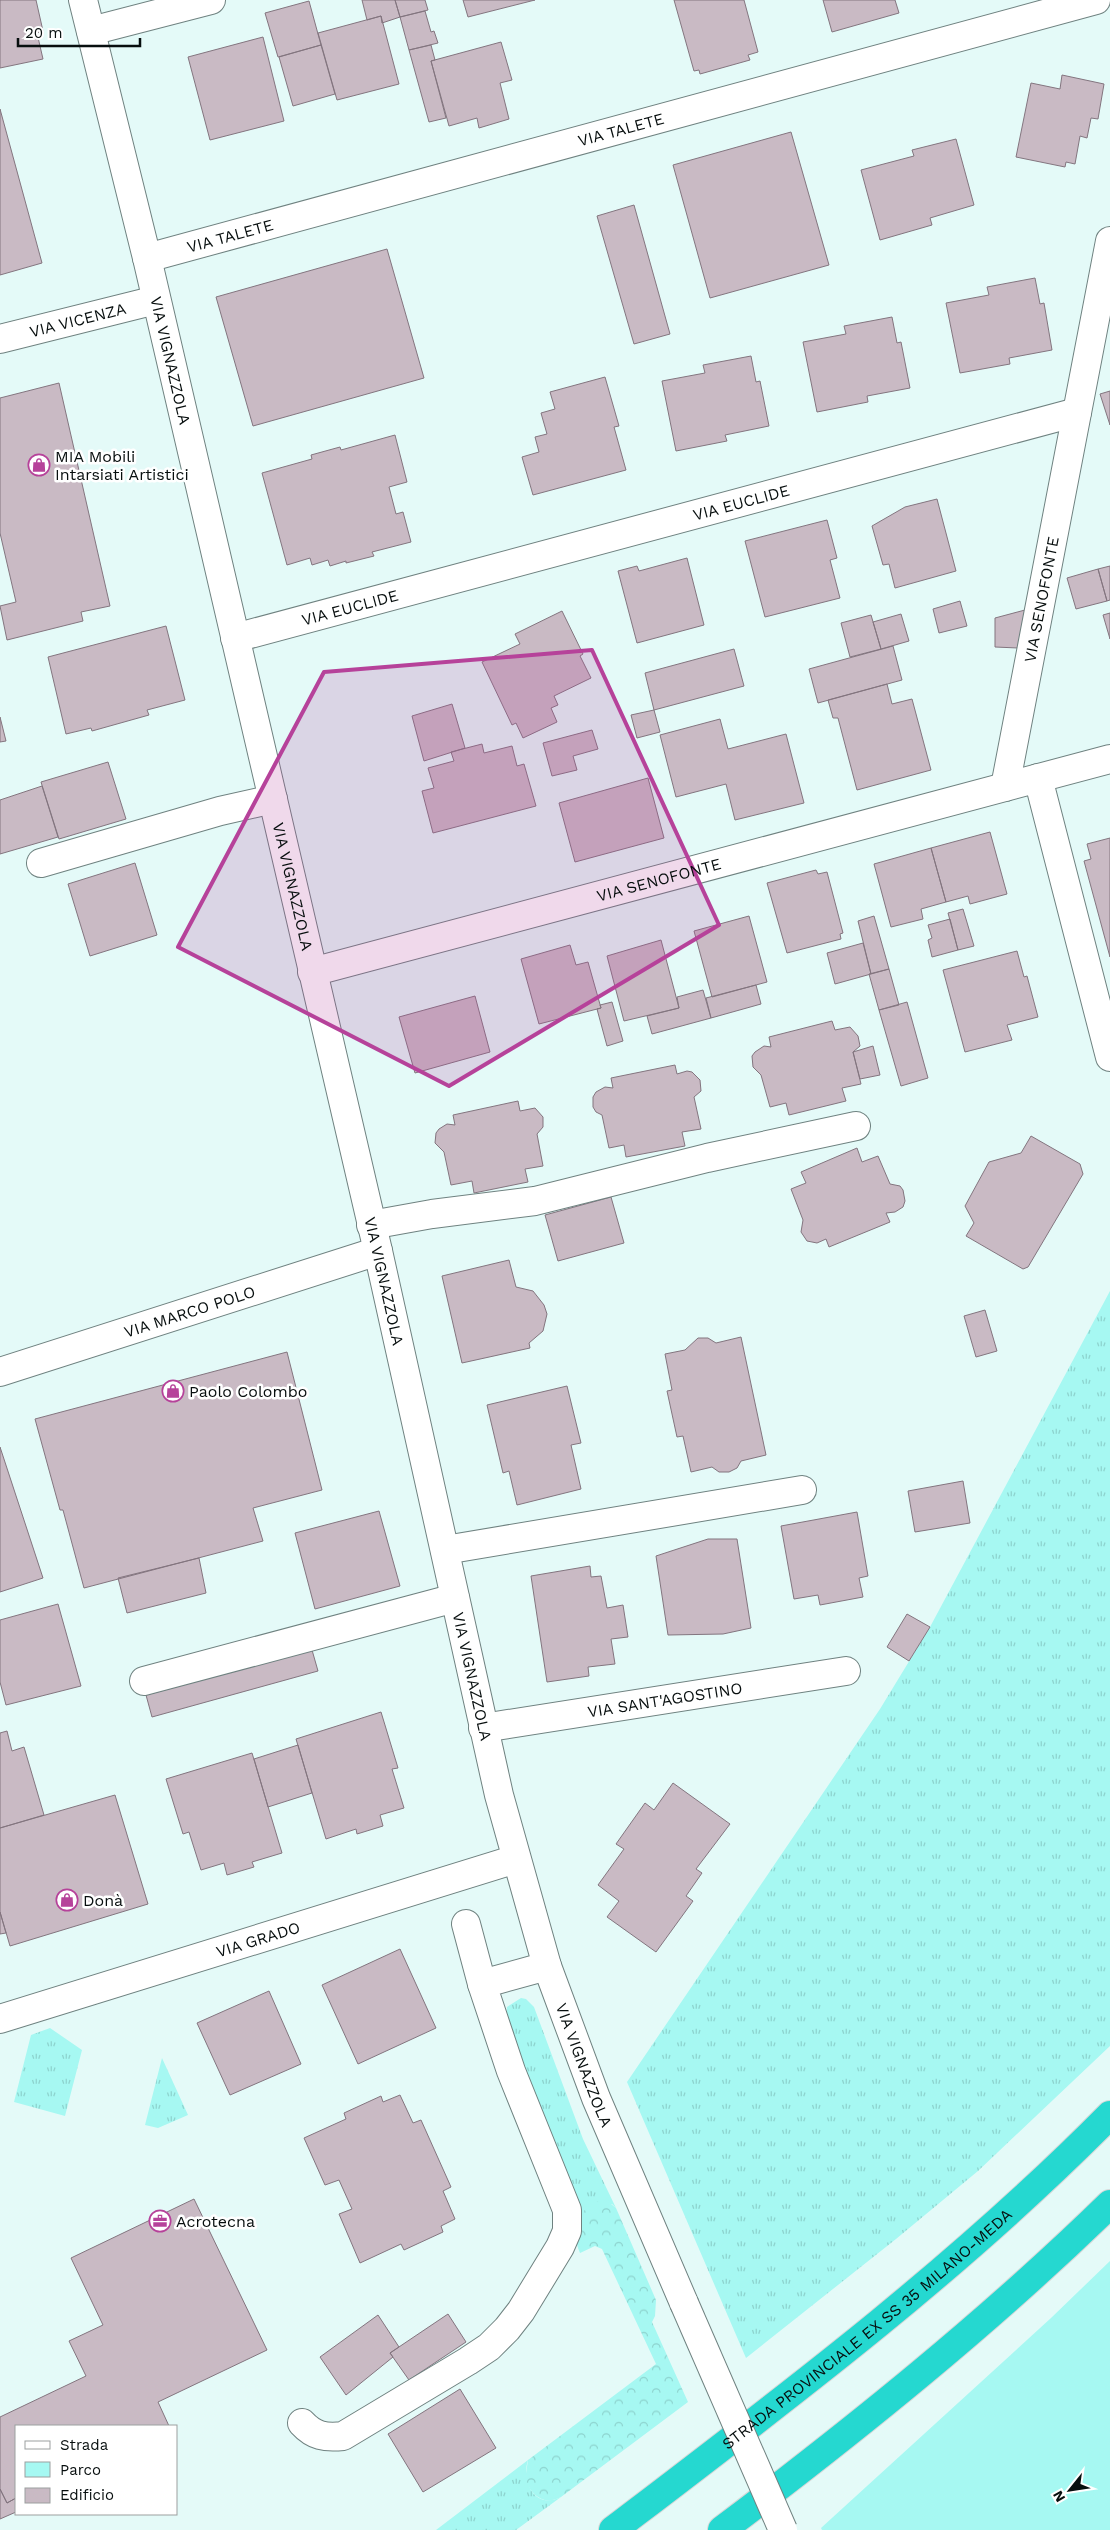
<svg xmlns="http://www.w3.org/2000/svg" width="1110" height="2530" font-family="'Work Sans',sans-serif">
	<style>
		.grass { fill: url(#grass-tufts) }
		.forest { fill: url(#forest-crowns) }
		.park { fill: #a6f8f2 }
		.building { fill: #c9bac4; stroke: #83757f }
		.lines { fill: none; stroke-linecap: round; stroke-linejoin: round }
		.minor-casing { stroke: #6f8280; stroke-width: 30 }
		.highway-casing { stroke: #d7d8d8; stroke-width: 30 }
		.minor { stroke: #fff; stroke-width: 28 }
		.highway { stroke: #25d8d0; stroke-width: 28 }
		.minor-bridge-casing { stroke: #6f8280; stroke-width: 30; stroke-linecap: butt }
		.minor-bridge { stroke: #fff; stroke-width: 28 }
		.marked { fill: #b6429a; fill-opacity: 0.2; stroke: #b6429a; stroke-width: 4; stroke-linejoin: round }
		.labels { text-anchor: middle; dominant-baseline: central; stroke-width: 5; stroke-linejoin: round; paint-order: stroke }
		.street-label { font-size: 16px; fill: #070e0e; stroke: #fff }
		.poi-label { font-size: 16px; fill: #070e0e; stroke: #fff; text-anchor: start }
	</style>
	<defs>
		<pattern id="grass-tufts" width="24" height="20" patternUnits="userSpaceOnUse" patternTransform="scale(1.25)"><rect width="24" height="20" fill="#a6f8f2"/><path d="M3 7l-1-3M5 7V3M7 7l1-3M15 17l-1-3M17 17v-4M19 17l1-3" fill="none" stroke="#8dd3ce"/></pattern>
		<pattern id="forest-crowns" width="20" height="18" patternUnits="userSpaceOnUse" patternTransform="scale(1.25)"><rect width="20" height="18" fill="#a6f8f2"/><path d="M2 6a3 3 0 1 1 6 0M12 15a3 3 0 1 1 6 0" fill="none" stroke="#8dd3ce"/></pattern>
	</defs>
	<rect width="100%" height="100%" fill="#e4faf8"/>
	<path class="grass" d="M1110 1291V2046L978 2171 896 2239 746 2358 627 2082 880 1709 930 1627Z
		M521 1998 526 1999 534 2007 583 2139 616 2208 612 2204 579 2218 576 2195 556 2150 506 2017 507 2007Z
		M50 2028 82 2050 65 2116 14 2102 31 2035Z
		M162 2058 188 2115 158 2128 145 2125Z
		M528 2460C521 2482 535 2510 561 2497L516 2530H436Z"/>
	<path class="forest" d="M606 2200 616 2208 656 2300 655 2316 652 2322 688 2402 561 2497C543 2506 533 2496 525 2480L528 2460 656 2364 602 2249 595 2246 580 2253C570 2233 579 2201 606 2200Z"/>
	<path class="park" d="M1110 2261V2530H822L821 2528 1051 2318Z"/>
	<path class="building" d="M0 0H36L43 31 37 33 43 59 0 68Z
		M362 0H395L400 17 382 23 381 16 367 20Z
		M395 0H425L428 10 400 17Z
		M463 0H535L468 17Z
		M674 0H744L758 52 748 55 750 60 700 74 699 70 694 71Z
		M823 0H895L899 13 832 32Z
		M309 1 321 45 278 57 265 13Z
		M425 11 431 32 434 31 438 43 409 50 400 17Z
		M381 16 399 84 337 100 318 33Z
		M263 37 284 121 210 140 188 57Z
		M501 42 512 80 500 83 509 119 479 128 477 118 449 126 431 61Z
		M321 45 335 94 293 106 279 57Z
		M431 45 435 60 431 61 446 118 429 122 409 50Z
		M1062 75 1104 84 1098 119 1091 118 1087 138 1080 136 1075 164 1066 162 1065 167 1016 157 1031 83 1060 89Z
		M0 109 42 263 0 275Z
		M791 132 829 265 710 298 673 165Z
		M956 139 974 205 930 218 932 225 880 240 861 170 914 156 912 150Z
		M634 205 670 334 634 344 597 216Z
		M387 249 424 378 253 426 216 297Z
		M1035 278 1040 304 1044 303 1052 350 1009 358 1010 364 960 373 946 303 989 295 987 287Z
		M892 317 897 343 901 342 910 388 867 396 868 402 817 412 803 342 846 334 844 326Z
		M751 356 756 382 760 381 769 426 725 435 727 441 676 451 662 381 705 373 703 365Z
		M605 377 619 426 614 427 626 470 533 495 522 457 539 452 535 437 547 434 541 413 555 409 550 392Z
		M59 383 110 606 81 612 83 621 7 640 0 606 16 602 0 533V398Z
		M1110 391V425L1100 394Z
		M395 435 407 482 389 487 396 514 403 512 411 542 372 552 374 556 346 563V561L330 566 328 560 312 565 310 558 287 565 262 473 312 459 311 455 340 447 341 450Z
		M937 499 956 571 895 588 889 564 883 565 872 526 905 507Z
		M827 520 837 558 830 560 840 598 765 617 745 541Z
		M687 558 704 625 637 643 618 571 637 566 639 571Z
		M1110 566V600L1107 601 1098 569Z
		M1098 569 1107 601 1076 609 1067 578Z
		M960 601 967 626 939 633 933 609Z
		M1025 610 1018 648 995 647V618Z
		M562 611 583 654 580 656 591 678 554 696 558 705 551 708 557 722 523 738 516 723 512 725 482 662 520 644 515 634Z
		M1110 613V639L1103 615Z
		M901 614 909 641 881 649 873 622Z
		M871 615 881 649 850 657 841 623Z
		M166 626 185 700 147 710 149 715 92 731 91 728 66 734 48 657Z
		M893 646 902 680 818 703 809 669Z
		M734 649 744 686 654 710 645 673Z
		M887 684 892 704 912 699 931 770 857 790 838 718H833L828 700Z
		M452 704 465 748 424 761 412 716Z
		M654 710 660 732 637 738 631 715Z
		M0 717 6 741 0 742Z
		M720 719 728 749 786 734 804 803 735 820 726 784 676 797 660 735Z
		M592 730 598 749 573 756 577 770 552 776 543 743Z
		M482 744 484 753 512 746 517 766 524 764 536 806 433 833 422 791 434 788 428 768 454 761 451 752Z
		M108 762 126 819 59 839 41 782Z
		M648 778 664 838 575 862 559 803Z
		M42 786 58 837 0 854V800Z
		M990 832 1007 894 970 904 968 896 946 902 931 848Z
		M1110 838V957L1084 861 1091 859 1087 844Z
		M931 848 946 902 921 909 923 919 891 927 874 864Z
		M135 863 157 935 90 956 68 884Z
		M816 870 818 874 827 872 843 933 840 934 841 939 787 953 767 883Z
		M963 909 974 946 958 950 948 913Z
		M749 916 767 982 712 997 694 931Z
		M874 916 889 969 871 974 858 921Z
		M950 919 958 950 932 957 928 940 932 938 928 925Z
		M661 940 679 1008 624 1021 607 956Z
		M863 943 871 974 835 984 827 953Z
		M570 945 576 965 588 962 601 1008 539 1024 521 959Z
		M1017 951 1024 977 1027 976 1038 1017 1007 1025 1012 1040 965 1052 943 970Z
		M889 969 899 1005 879 1010 869 974Z
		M756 985 761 1004 711 1018 706 998Z
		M703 990 711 1018 652 1034 647 1016 679 1008 677 997Z
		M475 996 490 1052 415 1073 399 1017Z
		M612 1002 623 1041 607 1046 597 1009 601 1008 600 1005Z
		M907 1002 928 1078 901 1086 879 1010Z
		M832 1021 835 1030 850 1027 858 1036 860 1046 853 1052 861 1084 842 1088 846 1101 789 1115 786 1103 770 1107 761 1075 753 1067 752 1056 755 1052 764 1046 771 1047 769 1037Z
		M873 1046 880 1075 860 1079 853 1052Z
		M675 1065 677 1074 687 1071 692 1072 700 1080 701 1091 694 1097 701 1129 682 1132 685 1146 626 1157 624 1145 609 1148 602 1115 596 1112 593 1107V1097L596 1092 605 1087 613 1088 611 1078Z
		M518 1101 520 1111 535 1108 543 1117V1127L537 1134 543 1166 525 1169 528 1182 474 1193 472 1181 451 1185 444 1152 435 1143 436 1133 439 1129 447 1124 455 1125 453 1115Z
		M1031 1136 1080 1164 1083 1174 1028 1267 1023 1269 966 1236 974 1223 965 1206 989 1162 1021 1153Z
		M857 1148 862 1162 878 1156 890 1184 900 1186 903 1190 905 1201 903 1207 895 1212 886 1213 890 1222 829 1247 826 1239 817 1243 807 1241 801 1232 803 1220 791 1189 806 1183 801 1172Z
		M611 1197 624 1243 558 1261 545 1215Z
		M509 1260 516 1287 533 1291 544 1305 547 1314 543 1331 529 1343 530 1348 462 1363 442 1276Z
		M985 1310 997 1351 976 1357 964 1316Z
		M741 1337 766 1455 741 1461 737 1468 729 1472H719L712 1467 691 1472 683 1436 677 1437 667 1391 672 1390 665 1354 685 1350 698 1338H708L716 1343Z
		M287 1352 322 1490 253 1508 263 1541 84 1588 63 1510H60L35 1419Z
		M567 1386 581 1443 571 1445 581 1489 517 1505 509 1471 503 1473 487 1405Z
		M0 1447 43 1578 0 1592Z
		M963 1481 970 1523 915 1532 908 1491Z
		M379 1511 400 1586 315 1609 295 1533Z
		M857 1512 868 1576 859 1578 863 1597 820 1605 818 1595 794 1599 781 1526Z
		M708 1539H737L751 1628 723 1634 668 1635 656 1556Z
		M199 1558 206 1593 127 1613 118 1578Z
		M590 1566 591 1577 601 1576 607 1608 623 1605 628 1637 611 1639 615 1664 588 1667 589 1676 547 1682 531 1576Z
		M58 1604 81 1686 6 1705 0 1682V1620Z
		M907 1614 930 1627 909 1661 887 1647Z
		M312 1650 318 1671 152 1717 146 1695Z
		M381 1712 398 1768 392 1769 404 1808 380 1815 383 1826 357 1834 356 1829 326 1839 296 1739Z
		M7 1731 12 1751 24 1747 44 1815 0 1828V1733Z
		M298 1745 312 1793 268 1807 254 1759Z
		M252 1753 282 1853 252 1862 254 1867 227 1875 224 1863 201 1870 189 1832 183 1834 166 1779Z
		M673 1783 730 1824 696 1869 702 1873 686 1896 693 1901 656 1952 607 1917 619 1901 598 1885 624 1849 616 1844 645 1803 654 1810Z
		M115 1795 148 1904 10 1946 0 1912V1828Z
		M0 1912 6 1933 0 1934Z
		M400 1949 436 2028 358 2064 322 1985Z
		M269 1991 301 2064 230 2095 197 2023Z
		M400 2095 413 2123 421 2120 451 2187 443 2191 455 2219 441 2226 443 2232 404 2250 401 2244 360 2263 339 2214 352 2209 339 2180 325 2185 304 2138 346 2119 344 2113 381 2096 383 2102Z
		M194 2199 267 2350 158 2402 169 2426H16V2498L7 2503 0 2489V2417L86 2376 69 2341 103 2325 71 2258Z
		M448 2314 466 2342 409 2380 390 2353Z
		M378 2315 399 2347 390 2353 393 2357 346 2395 320 2357Z
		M460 2389 496 2448 423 2492 388 2434Z
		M0 2489 7 2503 16 2498V2512L0 2519Z"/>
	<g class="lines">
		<g class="minor-casing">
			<g id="minor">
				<path id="s1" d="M83 0 147 258 378 1251 499 1795 547 1966 596 2098 684 2303"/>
				<path d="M91 31 211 0"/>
				<path id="s2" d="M147 258 1096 0"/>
				<path id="s3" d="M0 339 156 300"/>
				<path id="s4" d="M235 638 1077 412"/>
				<path d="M1038 778 1110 1057"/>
				<path id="s5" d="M1005 787 1110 241"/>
				<path d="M41 863 220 811 273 799"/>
				<path id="s6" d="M312 972 1110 759"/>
				<path d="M371 1225 432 1214 535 1201 707 1158 856 1126"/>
				<path id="s7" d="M0 1372 378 1251"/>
				<path d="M445 1550 802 1490"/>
				<path d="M144 1681 455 1598"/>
				<path id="s8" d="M483 1728 846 1671"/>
				<path d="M466 1924 482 1984"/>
				<path id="s9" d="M0 2019 516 1859"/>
				<path d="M302 2423C314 2436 325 2438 343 2436L468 2361 489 2347 507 2329 521 2311 560 2247 567 2231V2210L511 2071 482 1984 547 1966"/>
			</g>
		</g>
		<g class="highway-casing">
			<g id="highway">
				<path id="s10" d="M613 2530C785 2399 958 2269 1110 2115"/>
				<path d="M722 2530C857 2428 989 2322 1110 2204"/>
			</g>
		</g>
		<use href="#minor" class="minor"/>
		<use href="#highway" class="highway"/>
		<g class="minor-bridge-casing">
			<path id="minor-bridge" d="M684 2303 783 2530"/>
		</g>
		<use href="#minor-bridge" class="minor-bridge"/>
	</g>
	<path class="marked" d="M592 650 719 925 449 1086 178 947 324 672Z"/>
	<defs>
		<g id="shop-ring" transform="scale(1.125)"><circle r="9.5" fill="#fff" stroke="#b6429a" stroke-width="1.5"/><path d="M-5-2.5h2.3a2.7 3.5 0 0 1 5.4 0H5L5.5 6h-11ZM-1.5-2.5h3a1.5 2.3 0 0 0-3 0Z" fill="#b6429a"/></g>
		<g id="office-ring" transform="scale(1.125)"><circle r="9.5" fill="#fff" stroke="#b6429a" stroke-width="1.5"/><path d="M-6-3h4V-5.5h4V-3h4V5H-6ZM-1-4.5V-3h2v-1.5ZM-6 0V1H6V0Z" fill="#b6429a"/></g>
	</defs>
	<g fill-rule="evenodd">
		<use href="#shop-ring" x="39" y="465"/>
		<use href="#shop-ring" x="173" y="1391"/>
		<use href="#shop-ring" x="67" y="1900"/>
		<use href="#office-ring" x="160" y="2221"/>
	</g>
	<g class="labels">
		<g class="street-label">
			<text stroke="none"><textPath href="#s2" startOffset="491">VIA TALETE</textPath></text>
			<text stroke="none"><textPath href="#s2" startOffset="86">VIA TALETE</textPath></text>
			<text stroke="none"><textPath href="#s3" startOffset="80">VIA VICENZA</textPath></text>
			<text stroke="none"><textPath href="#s1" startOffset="371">VIA VIGNAZZOLA</textPath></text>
			<text stroke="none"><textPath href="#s4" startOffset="524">VIA EUCLIDE</textPath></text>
			<text stroke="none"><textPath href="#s5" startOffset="191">VIA SENOFONTE</textPath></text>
			<text stroke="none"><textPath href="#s4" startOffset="119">VIA EUCLIDE</textPath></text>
			<text stroke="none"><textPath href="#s6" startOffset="359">VIA SENOFONTE</textPath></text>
			<text stroke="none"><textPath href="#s1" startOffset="911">VIA VIGNAZZOLA</textPath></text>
			<text stroke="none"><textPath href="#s1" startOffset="1316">VIA VIGNAZZOLA</textPath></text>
			<text stroke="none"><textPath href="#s7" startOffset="199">VIA MARCO POLO</textPath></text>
			<text stroke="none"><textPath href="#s1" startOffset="1721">VIA VIGNAZZOLA</textPath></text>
			<text stroke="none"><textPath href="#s8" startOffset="184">VIA SANT'AGOSTINO</textPath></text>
			<text stroke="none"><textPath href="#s9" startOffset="270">VIA GRADO</textPath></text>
			<text stroke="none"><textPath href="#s1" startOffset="2126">VIA VIGNAZZOLA</textPath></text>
			<text stroke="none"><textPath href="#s10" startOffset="324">STRADA PROVINCIALE EX SS 35 MILANO-MEDA</textPath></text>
		</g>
		<g class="poi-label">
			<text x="55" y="456">MIA Mobili<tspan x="55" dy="18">Intarsiati Artistici</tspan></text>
			<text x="189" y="1391">Paolo Colombo</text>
			<text x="83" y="1900">Donà</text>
			<text x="176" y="2221">Acrotecna</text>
		</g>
	</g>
	<rect x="15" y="2425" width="162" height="90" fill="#ffffff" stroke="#9c9f9f"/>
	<rect x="25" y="2441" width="25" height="8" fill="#ffffff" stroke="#9c9f9f"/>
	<text x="60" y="2450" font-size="15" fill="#070e0e">Strada</text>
	<rect x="25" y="2462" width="25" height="15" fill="#a6f8f2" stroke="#9c9f9f"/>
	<text x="60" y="2475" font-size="15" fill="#070e0e">Parco</text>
	<rect x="25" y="2488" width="25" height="15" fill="#c9bac4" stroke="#9c9f9f"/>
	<text x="60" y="2500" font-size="15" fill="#070e0e">Edificio</text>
	<g transform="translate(1070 2490) rotate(240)" stroke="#ffffff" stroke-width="4" paint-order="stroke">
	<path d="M0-4L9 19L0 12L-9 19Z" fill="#070e0e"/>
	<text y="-8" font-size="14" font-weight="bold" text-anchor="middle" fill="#070e0e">N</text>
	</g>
	<path d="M18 38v8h122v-8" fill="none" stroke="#070e0e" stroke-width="2.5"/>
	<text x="25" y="38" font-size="15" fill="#070e0e" stroke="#ffffff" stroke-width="4" paint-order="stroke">20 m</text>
</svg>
